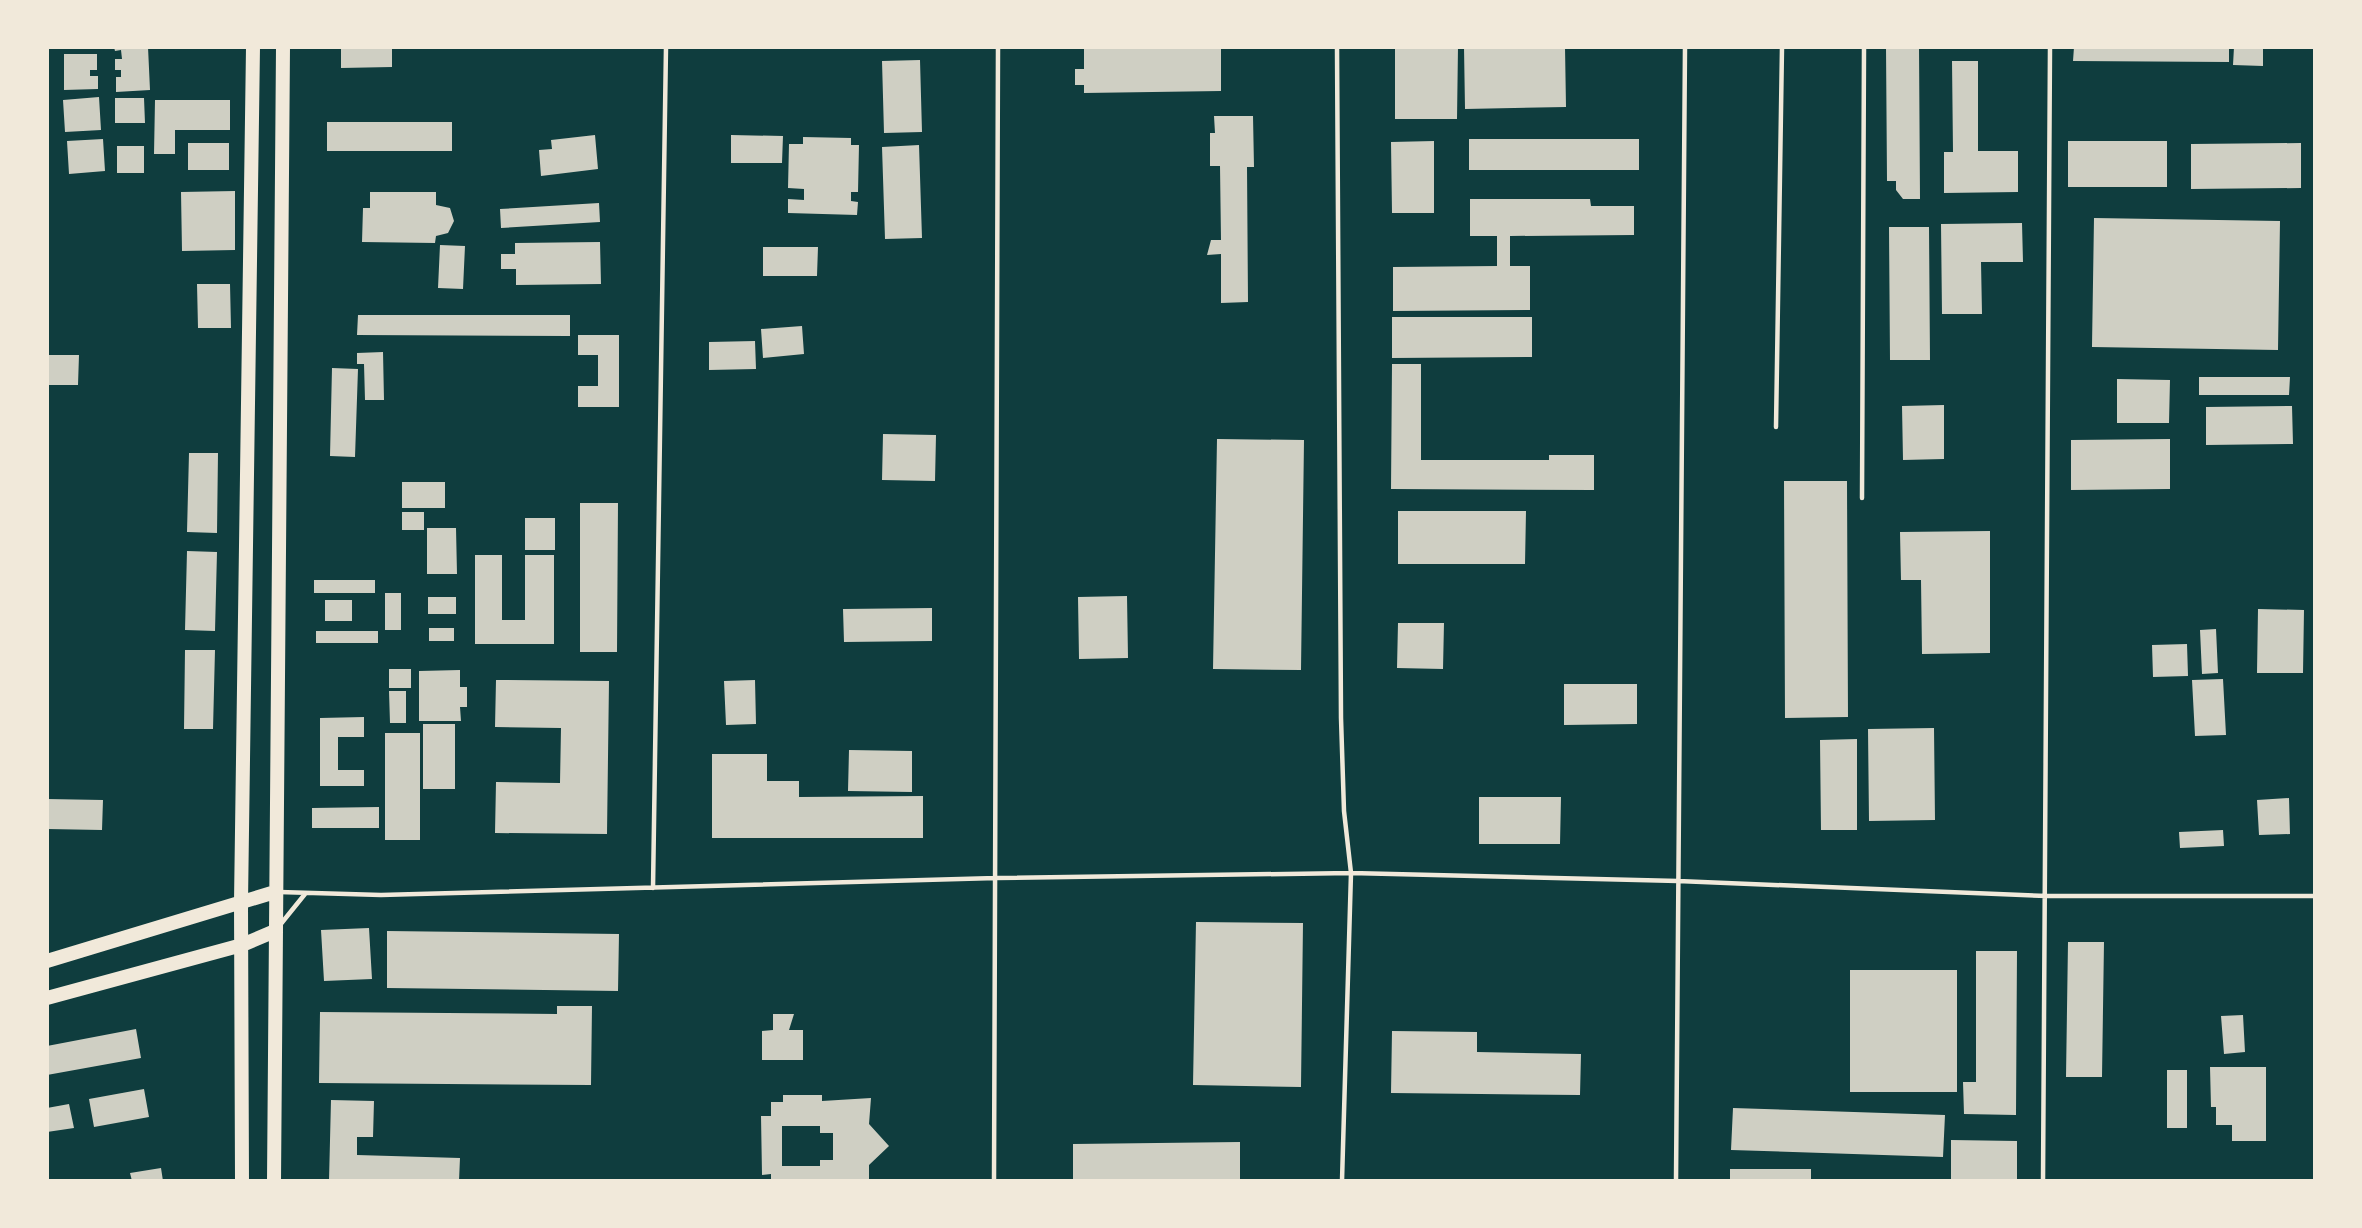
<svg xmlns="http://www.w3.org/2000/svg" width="2362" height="1228" font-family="Montserrat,sans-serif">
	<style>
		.building { fill: #cfcfc3; fill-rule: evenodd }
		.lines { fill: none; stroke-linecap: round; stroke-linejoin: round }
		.service { stroke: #f1e9da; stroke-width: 4.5 }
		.secondary { stroke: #f1e9da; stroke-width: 14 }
	</style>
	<rect width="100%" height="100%" fill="#0f3d3e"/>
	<path class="building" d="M114 47H148L150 90 116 92V77H121V70H115V59H122L121 50 115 51Z
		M341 47 392 48V67L341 68Z
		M1084 47H1221V91L1084 93V85H1075V69H1084Z
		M1395 47H1458L1457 119H1395Z
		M1464 47H1565L1566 107 1465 109Z
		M1886 47H1919L1920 199H1903L1896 190V181H1887Z
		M2074 47H2229V62L2073 61Z
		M2234 47H2263V66L2233 65Z
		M64 54H97V70H90V76H98V89L64 90Z
		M920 60 922 132 884 133 882 61Z
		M1952 61H1978V151H2018V192L1944 193V152H1953Z
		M99 97 101 130 65 132 63 100Z
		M115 98H144L145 123H115Z
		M155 100H230V130H175V154H154Z
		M1214 116H1253L1254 167H1247L1248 302 1221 303V254L1207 255 1211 240H1221L1220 166H1210V133H1215Z
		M327 122H452V151H327Z
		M595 135 598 169 541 176 539 150 552 149 551 140Z
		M731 135 783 136 782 163H731Z
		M803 137 851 138V145H859L858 192H851V201L858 202 857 215 788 213V199L804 200V189L788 188 789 144H803Z
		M103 139 105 171 69 174 67 141Z
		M1469 139H1639V170H1469Z
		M1434 141V213H1392L1391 142Z
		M2068 141H2167V187H2068Z
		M188 143H229V170H188Z
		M2301 143V188L2191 189V144Z
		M919 145 922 238 885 239 882 147Z
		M117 146H144V173H117Z
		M235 191V250L182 251 181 192Z
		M370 192H436V205L450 208 454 221 448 233 436 236 435 243 362 242 363 208H370Z
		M1470 199H1590L1591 206H1634V235L1510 236V266H1530V310L1393 311V267L1497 266V236H1470Z
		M599 203 600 222 501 228 500 209Z
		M2094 218 2280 221 2278 350 2092 347Z
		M2022 223 2023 262H1981L1982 314H1942L1941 224Z
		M1889 227H1929L1930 360H1890Z
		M600 242 601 284 516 285V269H501V254H515V243Z
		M440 245 465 246 463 289 438 288Z
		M763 247H818L817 276H763Z
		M197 284H230L231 328H198Z
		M358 315H570V336L357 335Z
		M1392 317H1532V357L1392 358Z
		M802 326 804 354 763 358 761 329Z
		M578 335H619V407H578V386H598V355H578Z
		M755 341 756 369 709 370V342Z
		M383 352 384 400H365L364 364H357V353Z
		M47 355H79L78 385H47Z
		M1392 364H1421V460H1549V455H1594V490L1391 489Z
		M332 368 358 369 355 457 330 456Z
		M2199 377H2290L2289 395H2199Z
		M2117 379 2170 380 2169 423H2117Z
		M1944 405V459L1903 460 1902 406Z
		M2292 406 2293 444 2206 445V407Z
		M883 434 936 435 935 481 882 480Z
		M1217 439 1304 440 1301 670 1213 669Z
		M2170 439V489L2071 490V440Z
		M189 453H218L217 533 187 532Z
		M1784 481H1847L1848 717 1785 718Z
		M402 482H445V508H402Z
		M580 503H618L617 652H580Z
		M1398 511H1526L1525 564H1398Z
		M402 512H424V530H402Z
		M525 518H555V550H525Z
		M427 528H456L457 574H427Z
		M1990 531V653L1922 654 1921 580H1901L1900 532Z
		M187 551 217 552 215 631 185 630Z
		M475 555H502V620H525V555H554V644H475Z
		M314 580H375V593H314Z
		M385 593H401V630H385Z
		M1127 596 1128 658 1079 659 1078 597Z
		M428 597H456V614H428Z
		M325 600H352V621H325Z
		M932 608V641L844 642 843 609Z
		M2258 609 2304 610 2303 673H2257Z
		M1398 623H1444L1443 669 1397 668Z
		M429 628H454V641H429Z
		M2216 629 2218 673 2202 674 2200 630Z
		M316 631H378V643H316Z
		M2187 644 2188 676 2153 677 2152 645Z
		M185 650H215L213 729H184Z
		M389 669H411V688H389Z
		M460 670V687H467V707H460L461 721H419V671Z
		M2223 679 2226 735 2195 736 2192 680Z
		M496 680 609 681 607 834 495 833 496 782 560 783 561 728 495 727Z
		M755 680 756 724 726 725 724 681Z
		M1564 684H1637V724L1564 725Z
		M389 691H406V723H390Z
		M364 717V737H338V770H364V786H320V718Z
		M423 724H455V789H423Z
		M1934 728 1935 820 1869 821 1868 729Z
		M385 733H420V840H385Z
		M1857 739V830H1821L1820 740Z
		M849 750 912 751V792L848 791Z
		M712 754H767V781H799V797L923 796V838H712Z
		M1479 797H1561L1560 844H1479Z
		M2289 798 2290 834 2259 835 2257 800Z
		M47 799 103 800 102 830 47 829Z
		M379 807V828H312V808Z
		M2223 830 2224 846 2180 848 2179 832Z
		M1196 922 1303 923 1301 1087 1193 1085Z
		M369 928 372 979 324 981 321 930Z
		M387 931 619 934 618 991 387 988Z
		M2068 942H2104L2102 1077H2066Z
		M1976 951H2017L2016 1115 1964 1114 1963 1082H1976Z
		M1850 970H1957V1092H1850Z
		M557 1006H592L591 1085 319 1083 320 1012 557 1014Z
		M773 1014H794L789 1030H803V1060H762V1031L773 1030Z
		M2243 1015 2245 1052 2224 1054 2221 1016Z
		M136 1029 141 1058 47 1075V1046Z
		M1392 1031 1477 1032V1052L1581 1054 1580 1095 1391 1093Z
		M2210 1067H2266V1141H2232V1125H2216V1107H2211Z
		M2167 1070H2187V1128H2167Z
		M144 1089 149 1117 94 1127 89 1099Z
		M783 1095H822V1101L871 1098 869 1124 889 1146 869 1165V1181H771V1174L762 1175 761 1116H771V1102H783ZM782 1126H820V1133H833V1160H820V1166H782Z
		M331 1100 374 1101 373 1137H357V1155L460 1158 459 1181H329Z
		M69 1104 74 1128 47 1132V1108Z
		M1733 1108 1945 1115 1943 1157 1731 1150Z
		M1951 1140 2017 1141V1181H1951Z
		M1240 1142V1181H1073V1144Z
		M161 1168 163 1181H132L130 1173Z
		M1730 1169H1811V1181H1730Z"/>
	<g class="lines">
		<path class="service" d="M1337 47 1341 718 1344 811 1351 873 1342 1181
			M1776 427 1782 47
			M1862 498 1864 47
			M653 888 666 47
			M279 892 381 895 996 878 1351 873 1678 881 2047 896H2315
			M280 925 305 894
			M994 1181 998 47
			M1676 1181 1685 47
			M2043 1181 2050 47"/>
		<path class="secondary" d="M47 961 275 892
			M47 998 242 945 275 931
			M242 1181 241 902 253 47
			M274 1181 283 47"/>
	</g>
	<rect width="2362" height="1228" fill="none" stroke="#f1e9da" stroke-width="98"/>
</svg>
